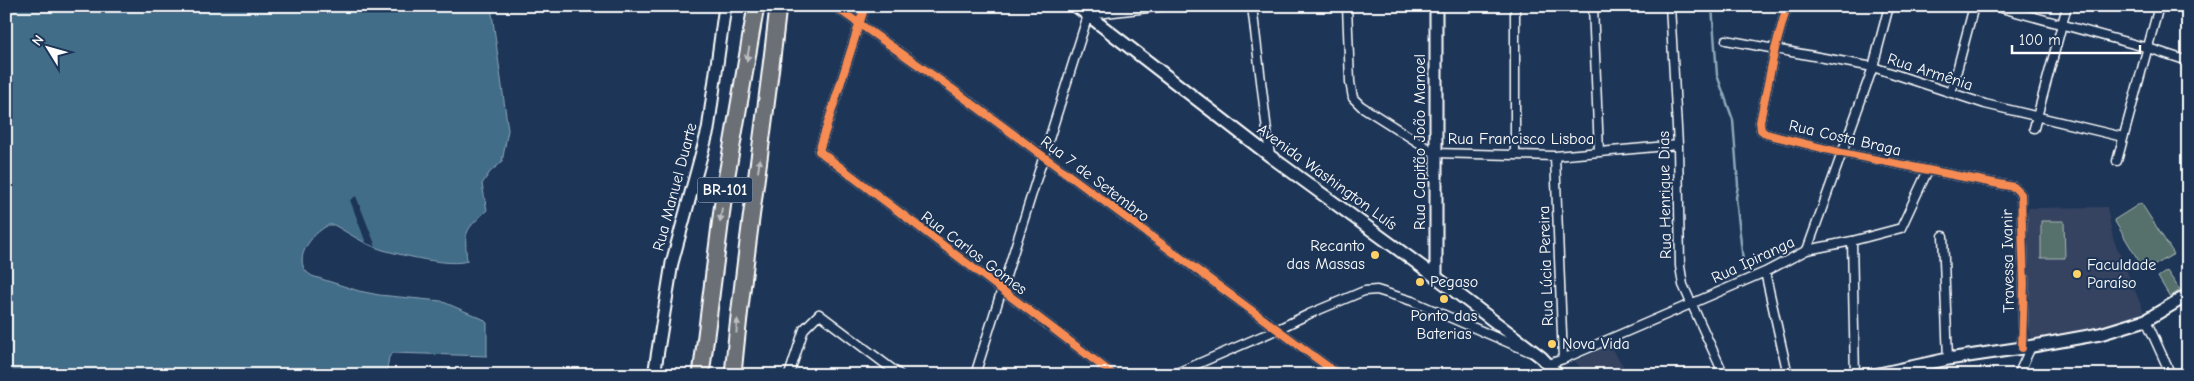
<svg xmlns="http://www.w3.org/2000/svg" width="2194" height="381" font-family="'Comic Neue',sans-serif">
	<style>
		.built { fill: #344361 }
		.green { fill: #57706c; stroke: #abb8b6 }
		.water { fill: #426d89; stroke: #8ea7b8 }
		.pier { fill: #1d3557 }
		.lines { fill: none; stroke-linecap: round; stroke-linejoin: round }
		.stream { stroke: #8ea7b8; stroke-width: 2.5 }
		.street-casing { stroke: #fff; stroke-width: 11 }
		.secondary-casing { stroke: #fff; stroke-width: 15 }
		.highway-casing { stroke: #fff; stroke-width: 19 }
		.street { stroke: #1d3557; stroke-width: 8 }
		.secondary { stroke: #1d3557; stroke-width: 11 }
		.highway { stroke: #6b6f75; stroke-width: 15 }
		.cycleway-casing { stroke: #1d3557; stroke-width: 11 }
		.cycleway { stroke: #f68b52; stroke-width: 8 }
		.oneway { fill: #bcbec1 }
		.poi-dot { fill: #ffd166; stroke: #1d3557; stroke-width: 2 }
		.labels { text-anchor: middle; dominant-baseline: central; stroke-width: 4; stroke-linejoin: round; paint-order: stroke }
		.shield { fill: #1d3557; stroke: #bbc2cd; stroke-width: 1 }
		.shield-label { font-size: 15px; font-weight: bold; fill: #fff }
		.street-label { font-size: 16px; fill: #fff; stroke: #1d3557 }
		.poi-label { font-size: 16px; fill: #fff; stroke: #1d3557; text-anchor: start }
	</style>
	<rect width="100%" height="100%" fill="#1d3557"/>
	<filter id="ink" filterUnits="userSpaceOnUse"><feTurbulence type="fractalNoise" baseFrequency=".02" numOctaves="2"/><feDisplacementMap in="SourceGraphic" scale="10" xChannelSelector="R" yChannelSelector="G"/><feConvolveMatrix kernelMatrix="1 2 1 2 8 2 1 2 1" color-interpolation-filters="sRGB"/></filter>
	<g filter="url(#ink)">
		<path class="built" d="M2107 207 2113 238 2144 312 2112 325 2030 339 2025 311 2028 208Z
			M1609 345 1627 371 1623 375 1612 366 1603 375H1587L1575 361Z"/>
		<path class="green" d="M2141 203 2174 254 2145 271 2114 220Z
			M2041 221H2064L2065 258H2041Z
			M2167 271 2180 290 2170 297 2158 277Z"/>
		<path class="water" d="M6 6H491L508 130 502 162 490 172 482 184 487 210C465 231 464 230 467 261 450 267 401 255 383 250 366 245 350 234 334 225H329C311 233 289 263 312 276L359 291 379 295 441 301 483 319 487 323V356L393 353 389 357 386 375H6Z"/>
		<path class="pier" d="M356 196 373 239 376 247 366 243 350 200Z"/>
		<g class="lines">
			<path class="stream" d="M1712 6 1717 75 1733 120 1738 185 1736 198 1743 261"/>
			<g class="street-casing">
				<path id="street" d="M834 6 951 88 1339 375
					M865 6 819 151 1114 375
					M1252 6 1270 156
					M1347 6 1350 82 1353 98 1361 106 1435 153 1555 156 1678 145
					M1593 6 1599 152
					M1670 6 1678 145 1680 266 1683 285 1724 375
					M1787 6 1775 49 1760 122 1761 130 1766 134 1842 153 2014 187 2021 194 2024 284 2022 348
					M1994 6 2148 48 2188 61
					M1726 40 1873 67 1985 104 2123 137
					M1951 93 1974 6
					M2034 128 2067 6
					M1515 155V6
					M2117 161 2159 6
					M1943 236 1948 359
					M1852 241 1855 375
					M1807 250 1873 67 1889 6
					M1765 272 1788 375
					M2146 320 2171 375
					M1563 359 1765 272 1807 250 1852 241 1901 228 1928 170
					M1549 364 1563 359 1555 156
					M1911 367 1927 375
					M789 375 804 329 819 314 900 375
					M975 375 1088 15 1165 6
					M1172 375 1276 330 1309 314 1364 291 1377 290 1412 301 1530 352
					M2018 375 2031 347"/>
			</g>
			<g class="secondary-casing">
				<path id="secondary" d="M1076 6 1270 156 1436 277 1541 357 1558 375
					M1436 6V277
					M654 375 672 263 708 130 725 6
					M1874 375 1948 359 2022 348 2100 334 2146 320 2188 295"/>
			</g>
			<g class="highway-casing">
				<path id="highway" d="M701 375 725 186 756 6
					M733 375C744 252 765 129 778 6"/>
			</g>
			<use href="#street" class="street"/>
			<use href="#secondary" class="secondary"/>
			<use href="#highway" class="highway"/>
			<g class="cycleway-casing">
				<path id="cycleway" d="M834 6 951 88 1339 375
					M865 6 819 151 1114 375
					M1787 6 1775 49 1760 122 1761 130 1766 134 1842 153 2014 187 2021 194 2024 284 2022 348"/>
			</g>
			<use href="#cycleway" class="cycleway"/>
		</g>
		<defs><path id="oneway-solid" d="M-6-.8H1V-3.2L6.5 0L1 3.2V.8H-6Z" transform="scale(1.25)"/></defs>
		<g class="oneway">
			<use href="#oneway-solid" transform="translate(748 54) rotate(100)"/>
			<use href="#oneway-solid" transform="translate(759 165) rotate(-82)"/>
			<use href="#oneway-solid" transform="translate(721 215) rotate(98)"/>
			<use href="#oneway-solid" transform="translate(737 326) rotate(-85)"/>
		</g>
	</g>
	<g class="poi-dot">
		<circle cx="1375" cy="255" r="5"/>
		<circle cx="2077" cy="274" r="5"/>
		<circle cx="1420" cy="282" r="5"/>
		<circle cx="1444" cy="299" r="5"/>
		<circle cx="1552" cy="344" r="5"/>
	</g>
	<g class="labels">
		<rect class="shield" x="697.5" y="177.5" width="55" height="25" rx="4"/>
		<g class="shield-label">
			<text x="725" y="190">BR-101</text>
		</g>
		<g class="street-label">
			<text transform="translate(1930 72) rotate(18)">Rua Armênia</text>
			<text transform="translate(1845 138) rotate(13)">Rua Costa Braga</text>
			<text x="1521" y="139">Rua Francisco Lisboa</text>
			<text transform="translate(1420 142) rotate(-90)">Rua Capitão João Manoel</text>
			<text transform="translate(1327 177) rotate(36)">Avenida Washington Luís</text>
			<text transform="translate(1095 179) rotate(37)">Rua 7 de Setembro</text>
			<text transform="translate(675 187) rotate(-75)">Rua Manuel Duarte</text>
			<text transform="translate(1665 195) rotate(-91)">Rua Henrique Dias</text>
			<text transform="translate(974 253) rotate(37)">Rua Carlos Gomes</text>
			<text transform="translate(1753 260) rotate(-25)">Rua Ipiranga</text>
			<text transform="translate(2008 261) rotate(-91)">Travessa Ivanir</text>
			<text transform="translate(1546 266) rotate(-92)">Rua Lúcia Pereira</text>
		</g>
		<g class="poi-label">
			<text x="1365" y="246" text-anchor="end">Recanto<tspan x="1365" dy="18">das Massas</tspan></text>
			<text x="2087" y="265">Faculdade<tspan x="2087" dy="18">Paraíso</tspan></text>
			<text x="1430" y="282">Pegaso</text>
			<text x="1444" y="316" text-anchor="middle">Ponto das<tspan x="1444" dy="18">Baterias</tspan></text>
			<text x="1562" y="344">Nova Vida</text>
		</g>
	</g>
	<rect width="2194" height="381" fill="none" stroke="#1d3557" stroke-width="25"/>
	<rect x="12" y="12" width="2169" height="356" fill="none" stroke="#fff" stroke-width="2" filter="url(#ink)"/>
	<g transform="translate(48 48) rotate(307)" stroke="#1d3557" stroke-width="4" paint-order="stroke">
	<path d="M0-4L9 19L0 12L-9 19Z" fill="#ffffff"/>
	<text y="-8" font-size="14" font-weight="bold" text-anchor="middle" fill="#ffffff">N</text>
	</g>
	<path d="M2012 45v8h128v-8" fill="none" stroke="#ffffff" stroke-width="2.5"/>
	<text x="2019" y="45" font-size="15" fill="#ffffff" stroke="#1d3557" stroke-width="4" paint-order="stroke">100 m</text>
</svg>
